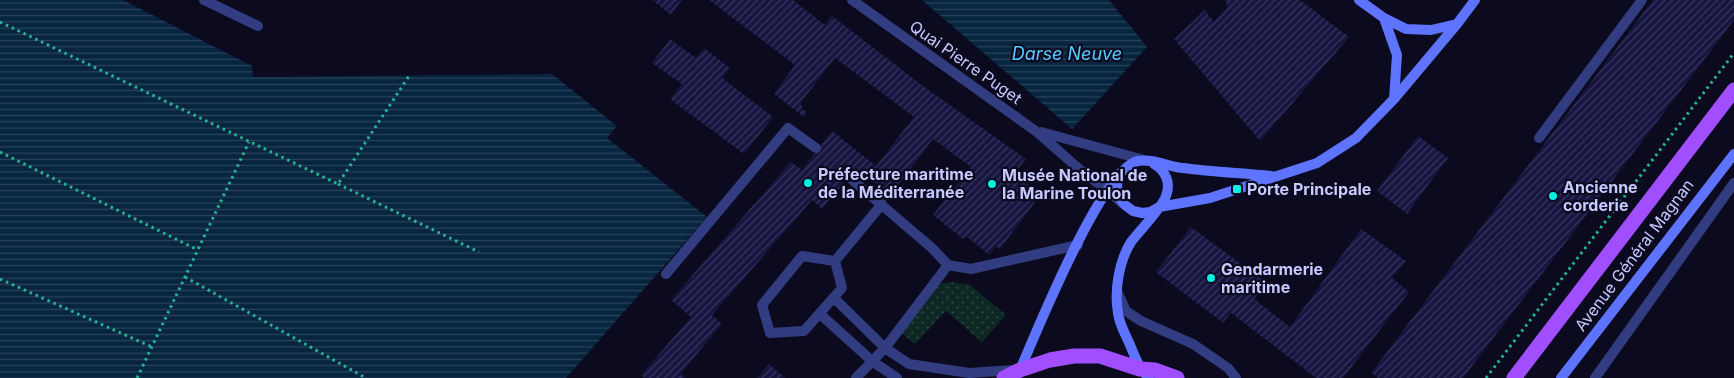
<svg xmlns="http://www.w3.org/2000/svg" width="1734" height="378" font-family="Inter,sans-serif">
	<style>
		.green { fill: url(#green-dots) }
		.water { fill: url(#water-rules) }
		.building { fill: url(#building-hatch) }
		.lines { fill: none; stroke-linecap: round; stroke-linejoin: round }
		.path { stroke: #25b595; stroke-width: 3; stroke-dasharray: 2.5 4; stroke-linecap: butt }
		.lane { stroke: #323c80; stroke-width: 10 }
		.street { stroke: #323c80; stroke-width: 10 }
		.secondary { stroke: #5e74ff; stroke-width: 10 }
		.primary { stroke: #a04eff; stroke-width: 15 }
		.poi-dot { fill: #00f2e3; stroke: #0b0a1e; stroke-width: 2 }
		.labels { text-anchor: middle; dominant-baseline: central; stroke-width: 4.5; stroke-linejoin: round; paint-order: stroke }
		.street-label { font-size: 16px; fill: #c7caff; stroke: #0b0a1e }
		.poi-label { font-size: 16px; font-weight: bold; fill: #c7caff; stroke: #0b0a1e; text-anchor: start }
		.water-label { font-size: 18px; font-style: italic; fill: #5cf; stroke: #0b0a1e }
	</style>
	<defs>
		<pattern id="green-dots" width="8" height="8" patternUnits="userSpaceOnUse" patternTransform="scale(1.25)"><rect width="8" height="8" fill="#0d2823"/><path d="M2 2h.1M6 6h.1" fill="none" stroke="#2f4644" stroke-width="1.8" stroke-linecap="round"/></pattern>
		<pattern id="water-rules" width="6" height="5" patternUnits="userSpaceOnUse" patternTransform="scale(1.25)"><rect width="6" height="5" fill="#082540"/><path d="M0 2.5h6" fill="none" stroke="#2a435d"/></pattern>
		<pattern id="building-hatch" width="6" height="6" patternUnits="userSpaceOnUse" patternTransform="scale(1.25)"><rect width="6" height="6" fill="#171540"/><path d="M-1 1l2-2M0 6l6-6M5 7l2-2" fill="none" stroke="#37365d"/></pattern>
	</defs>
	<rect width="100%" height="100%" fill="#0b0a1e"/>
	<path class="green" d="M952 282 970 285 1006 315 982 342 946 311 915 344 900 332 938 284Z"/>
	<path class="water" d="M0 0H123L252 66 253 77 552 74 617 126 607 138 707 217 566 378H0Z
		M922 0H1109L1147 47 1072 129Z"/>
	<path class="building" d="M652 0H682L671 15Z
		M709 0H793L825 25 832 16 927 89 1026 159 1014 174 1041 194 1000 249 996 246 989 255 966 236 963 239 933 215 971 167 933 139 891 195 856 168 822 209 812 200 712 315 722 324 680 374 686 378H645L641 375 691 317 671 300 791 162 802 170 832 131 876 166 914 117 835 58 801 102 802 109 807 112 804 117 774 94 795 65Z
		M1225 0H1300L1349 37 1260 141 1174 39 1205 10 1214 22 1228 7Z
		M1653 0H1734V20L1463 378H1378L1371 373Z
		M670 39 696 58 704 48 730 68 722 78 773 117 744 154 670 99 682 84 652 63Z
		M1418 136 1448 158 1407 214 1377 191Z
		M1191 227 1267 283 1254 299 1290 327 1361 229 1406 261 1392 278 1409 292 1343 378H1316L1231 313 1223 323 1156 272Z
		M769 364 785 378H757Z"/>
	<g class="lines">
		<path class="path" d="M0 22 338 184 409 76
			M0 152 198 250
			M338 184 479 252
			M185 277 366 378
			M0 279 152 347
			M137 378 249 142
			M1486 378 1734 53"/>
		<path class="lane" d="M204 0 258 26
			M850 178 932 248 948 265 971 269 1078 245
			M835 261 842 288 804 331 770 333 762 305 802 256 835 261 882 204
			M666 274 788 128 816 148
			M834 298 885 348 909 364 969 373 1014 370
			M820 314 872 361 897 378
			M856 378 885 348 948 265
			M1595 378 1734 183"/>
		<path class="street" d="M852 0 1037 132 1078 168 1107 190 1122 203
			M1041 132 1148 161
			M1539 138 1642 0
			M1117 291 1126 311 1141 321 1193 344 1228 368 1236 378"/>
		<path class="secondary" d="M1359 0 1384 18 1397 55 1394 99
			M1384 18 1406 29 1431 30 1457 24
			M1120 173 1117 184 1118 196 1125 205 1133 211 1142 213 1150 212 1159 207 1210 198 1317 163 1356 138 1394 99 1457 24 1475 0
			M1020 370C1036 333 1102 168 1138 161 1152 158 1169 167 1183 168 1212 172 1242 173 1271 176
			M1149 378C1139 368 1136 359 1130 345 1126 335 1119 324 1118 313 1114 291 1119 261 1131 242 1140 230 1162 208 1166 196 1171 183 1166 171 1154 164
			M1561 378 1734 154"/>
		<path class="primary" d="M1004 378 1020 370 1050 360 1074 356H1100L1140 369 1155 370 1177 378
			M1514 378 1734 90"/>
	</g>
	<g class="poi-dot">
		<circle cx="808" cy="183" r="5"/>
		<circle cx="992" cy="184" r="5"/>
		<rect x="1232" y="184" width="10" height="10" rx="2.5"/>
		<circle cx="1553" cy="196" r="5"/>
		<circle cx="1211" cy="278" r="5"/>
	</g>
	<g class="labels">
		<g class="street-label">
			<text transform="translate(966 62) rotate(35)">Quai Pierre Puget</text>
			<text transform="translate(1634 255) rotate(-53)">Avenue Général Magnan</text>
		</g>
		<g class="poi-label">
			<text x="818" y="174">Préfecture maritime<tspan x="818" dy="18">de la Méditerranée</tspan></text>
			<text x="1002" y="175">Musée National de<tspan x="1002" dy="18">la Marine Toulon</tspan></text>
			<text x="1563" y="187">Ancienne<tspan x="1563" dy="18">corderie</tspan></text>
			<text x="1247" y="189">Porte Principale</text>
			<text x="1221" y="269">Gendarmerie<tspan x="1221" dy="18">maritime</tspan></text>
		</g>
		<g class="water-label">
			<text x="1067" y="53">Darse Neuve</text>
		</g>
	</g>
</svg>
